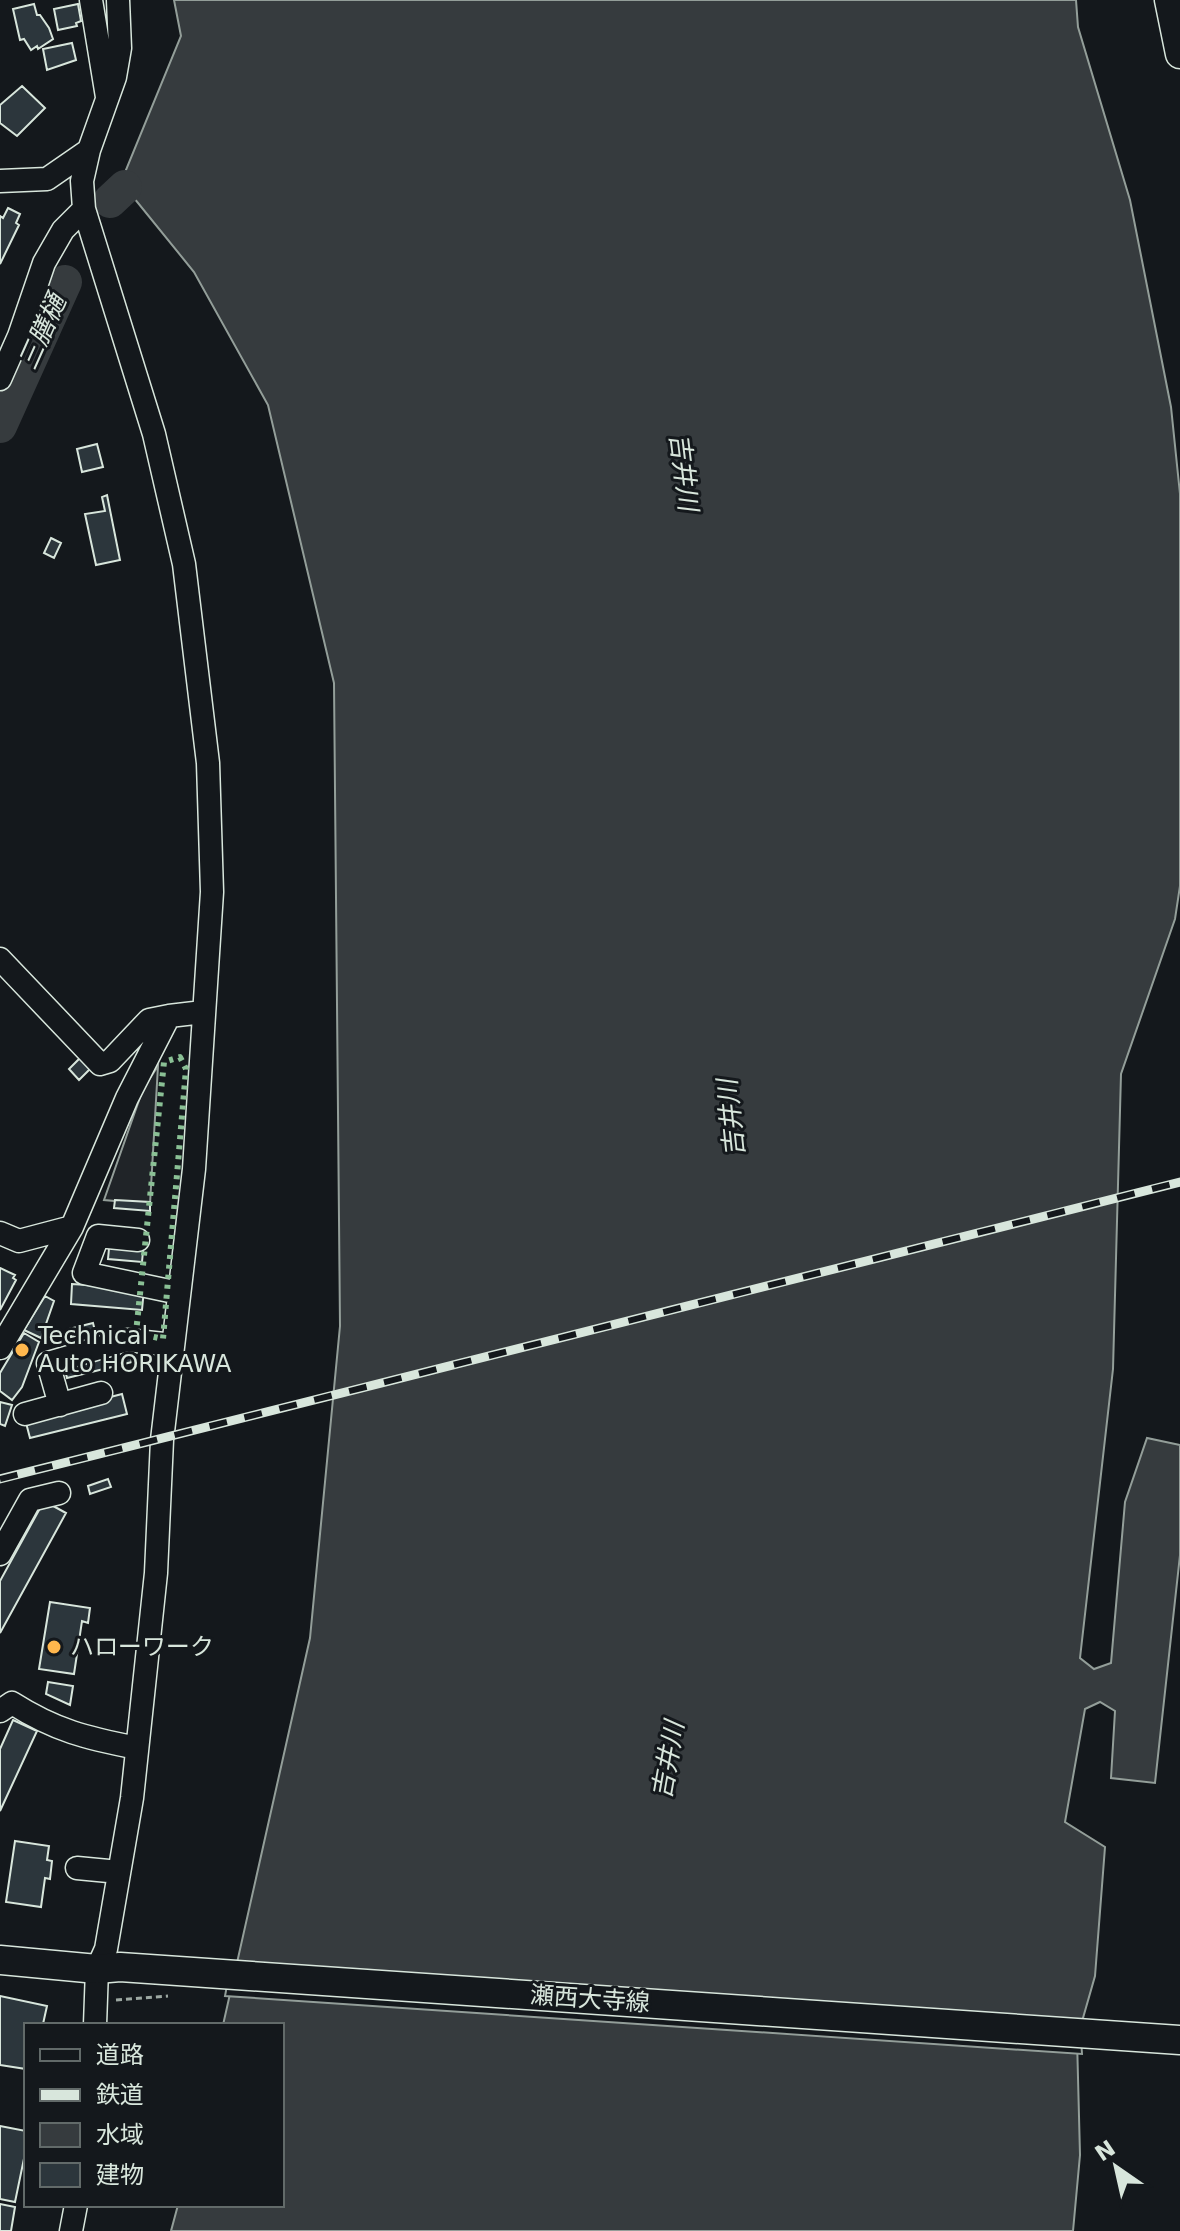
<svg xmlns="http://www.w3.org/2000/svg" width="1180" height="2231" font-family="'DejaVu Sans','Noto Sans JP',sans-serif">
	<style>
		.green { fill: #202428; stroke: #939e99; stroke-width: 2 }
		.water { fill: #363b3e; stroke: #939e99; stroke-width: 2 }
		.pier { fill: #14181c; stroke: #939e99; stroke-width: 2 }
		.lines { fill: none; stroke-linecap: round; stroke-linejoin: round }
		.river { stroke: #363b3e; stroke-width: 34 }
		.building { fill: #2c363c; stroke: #d8e6dc; stroke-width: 2 }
		.minor-casing { stroke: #d8e6dc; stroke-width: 25 }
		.major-casing { stroke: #d8e6dc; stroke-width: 31 }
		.path { stroke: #9da8a2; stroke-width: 3; stroke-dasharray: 6 4; stroke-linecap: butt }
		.minor { stroke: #14181c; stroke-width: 22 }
		.major { stroke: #14181c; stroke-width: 28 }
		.rail-casing { stroke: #d8e6dc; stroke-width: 9 }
		.rail { stroke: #14181c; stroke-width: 6; stroke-dasharray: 18; stroke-linecap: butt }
		.hedge { stroke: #8ac095; stroke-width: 6; stroke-dasharray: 4 6; stroke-linecap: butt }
		.poi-dot { fill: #ffb74d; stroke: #14181c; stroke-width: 3 }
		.labels { text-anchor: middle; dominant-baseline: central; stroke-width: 6; stroke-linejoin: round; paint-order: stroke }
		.poi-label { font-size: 24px; fill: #d8e6dc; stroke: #14181c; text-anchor: start }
		.street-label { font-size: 24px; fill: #d8e6dc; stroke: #14181c }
		.water-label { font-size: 26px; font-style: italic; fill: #d8e6dc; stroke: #14181c }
	</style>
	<rect width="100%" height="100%" fill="#14181c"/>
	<path class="green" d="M158 1066 150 1204 104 1200 143 1089Z"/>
	<path class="water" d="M174 0H1076L1078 27 1130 200 1171 407 1180 494V886L1175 919 1121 1074 1113 1369 1080 1658 1094 1669 1111 1663 1125 1502 1147 1438 1180 1445V1555L1155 1783 1111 1778 1115 1711 1100 1702 1085 1709 1065 1822 1105 1847 1095 1976 1077 2039 1080 2155 1073 2231H171L178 2205H282V2025H223L310 1638 340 1326 334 683 268 405 194 272 121 182 181 36Z"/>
	<path class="pier" d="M231 1964 1081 2039 1082 2054 225 1996Z"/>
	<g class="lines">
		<path class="river" d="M110 201 125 187
			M0 426 65 282"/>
	</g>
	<path class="building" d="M34 4 37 15H40L49 28 53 39 38 49 37 46 31 50 24 39 20 40 13 9Z
		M78 4 81 21 76 23 77 26 58 30 54 9Z
		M72 43 76 60 47 70 43 49Z
		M22 86 45 108 17 136 0 123V105Z
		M8 208 20 214 16 223 19 225 0 264V216L3 218Z
		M97 444 103 467 82 472 77 449Z
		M107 495 120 560 96 565 85 514 105 511 102 497Z
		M51 538 61 543 54 558 44 553Z
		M81 1057 92 1067 79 1080 69 1069Z
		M115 1200 150 1202V1211L114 1208Z
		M110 1238 144 1241 142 1262 108 1259Z
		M0 1268 15 1275 13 1278 16 1280 0 1310Z
		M72 1284 144 1289 142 1310 71 1304Z
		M45 1296 54 1301 41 1338 24 1330Z
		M93 1323 95 1331 71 1337 69 1329Z
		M24 1333 39 1342 22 1387 12 1400 0 1391V1373Z
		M127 1343 132 1362 67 1378 62 1359Z
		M122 1394 127 1414 30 1438 25 1419Z
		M0 1402 12 1405 5 1426 0 1424Z
		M108 1479 111 1487 90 1494 88 1486Z
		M44 1501 66 1513 0 1633V1581Z
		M50 1602 90 1608 88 1623 82 1621 74 1674 39 1669Z
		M48 1682 73 1686 70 1705 46 1694Z
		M13 1720 37 1731 0 1811V1749Z
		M15 1841 49 1846 47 1860 52 1861 50 1879 45 1878 41 1907 6 1902Z
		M0 1996 47 2006 43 2024 48 2025H26V2069L0 2065Z
		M0 2126 26 2131V2149L15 2202 0 2199Z
		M0 2204 15 2207 11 2231H0Z"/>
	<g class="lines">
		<g class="minor-casing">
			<path id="minor" d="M91 0 107 97
				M0 181 47 179 89 150
				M0 379 19 336 44 263 63 230 84 209
				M0 959 100 1064 110 1061 149 1020 169 1016
				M0 1233 19 1241 72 1227
				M138 1240 98 1236 84 1273 179 1293
				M0 1348 72 1227 127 1098 169 1016 203 1012
				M60 1405 48 1363 127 1340 173 1345
				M25 1414 101 1393
				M0 1554 30 1500 59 1493
				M0 1711 12 1703C56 1731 87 1738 137 1748
				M77 1868 119 1872
				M95 2025 97 1969 106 1949 132 1798 156 1573 162 1440 194 1169 212 892 208 763 184 564 154 434 84 209 82 181 89 150 115 77 120 48 118 0
				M71 2231 76 2205"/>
		</g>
		<g class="major-casing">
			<path id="major" d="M1169 0 1180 54
				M0 1960 97 1969 120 1967 1180 2040"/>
		</g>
		<path class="path" d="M116 2000 168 1996"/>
		<use href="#minor" class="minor"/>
		<use href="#major" class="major"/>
		<g class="rail-casing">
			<path id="rail" d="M0 1479 1180 1182"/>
		</g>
		<use href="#rail" class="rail"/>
		<path class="hedge" d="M180 1057 186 1069 163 1339 136 1333 164 1062Z"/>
	</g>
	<g class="poi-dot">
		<circle cx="22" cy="1350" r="8"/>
		<circle cx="54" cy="1647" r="8"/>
	</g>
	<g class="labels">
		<g class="poi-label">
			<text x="38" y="1336">Technical<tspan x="38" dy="28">Auto HORIKAWA</tspan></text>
			<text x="70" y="1647">ハローワーク</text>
		</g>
		<g class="street-label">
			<text transform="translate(590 1999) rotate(4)">瀬西大寺線</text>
		</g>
		<g class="water-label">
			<text transform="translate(42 332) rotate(-66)">三膳樋</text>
			<text transform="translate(684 472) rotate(83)">吉井川</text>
			<text transform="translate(731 1118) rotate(-96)">吉井川</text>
			<text transform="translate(668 1760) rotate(-80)">吉井川</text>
		</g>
	</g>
	<rect x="24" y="2023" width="260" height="184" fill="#14181c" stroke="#626a69" stroke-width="2"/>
	<rect x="40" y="2049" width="40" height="12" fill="#14181c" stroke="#626a69" stroke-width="2"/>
	<text x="96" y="2063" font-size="24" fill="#d8e6dc">道路</text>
	<rect x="40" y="2089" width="40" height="12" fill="#d8e6dc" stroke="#626a69" stroke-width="2"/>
	<text x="96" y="2103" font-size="24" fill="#d8e6dc">鉄道</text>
	<rect x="40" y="2123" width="40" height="24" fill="#363b3e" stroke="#626a69" stroke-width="2"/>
	<text x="96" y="2143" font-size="24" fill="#d8e6dc">水域</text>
	<rect x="40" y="2163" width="40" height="24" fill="#2c363c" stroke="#626a69" stroke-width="2"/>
	<text x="96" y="2183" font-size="24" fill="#d8e6dc">建物</text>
	<g transform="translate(1116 2167) rotate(326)" stroke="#14181c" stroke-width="6" paint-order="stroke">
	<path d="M0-6L14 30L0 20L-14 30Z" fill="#d8e6dc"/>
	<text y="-12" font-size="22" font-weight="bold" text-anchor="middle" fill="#d8e6dc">N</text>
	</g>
</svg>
